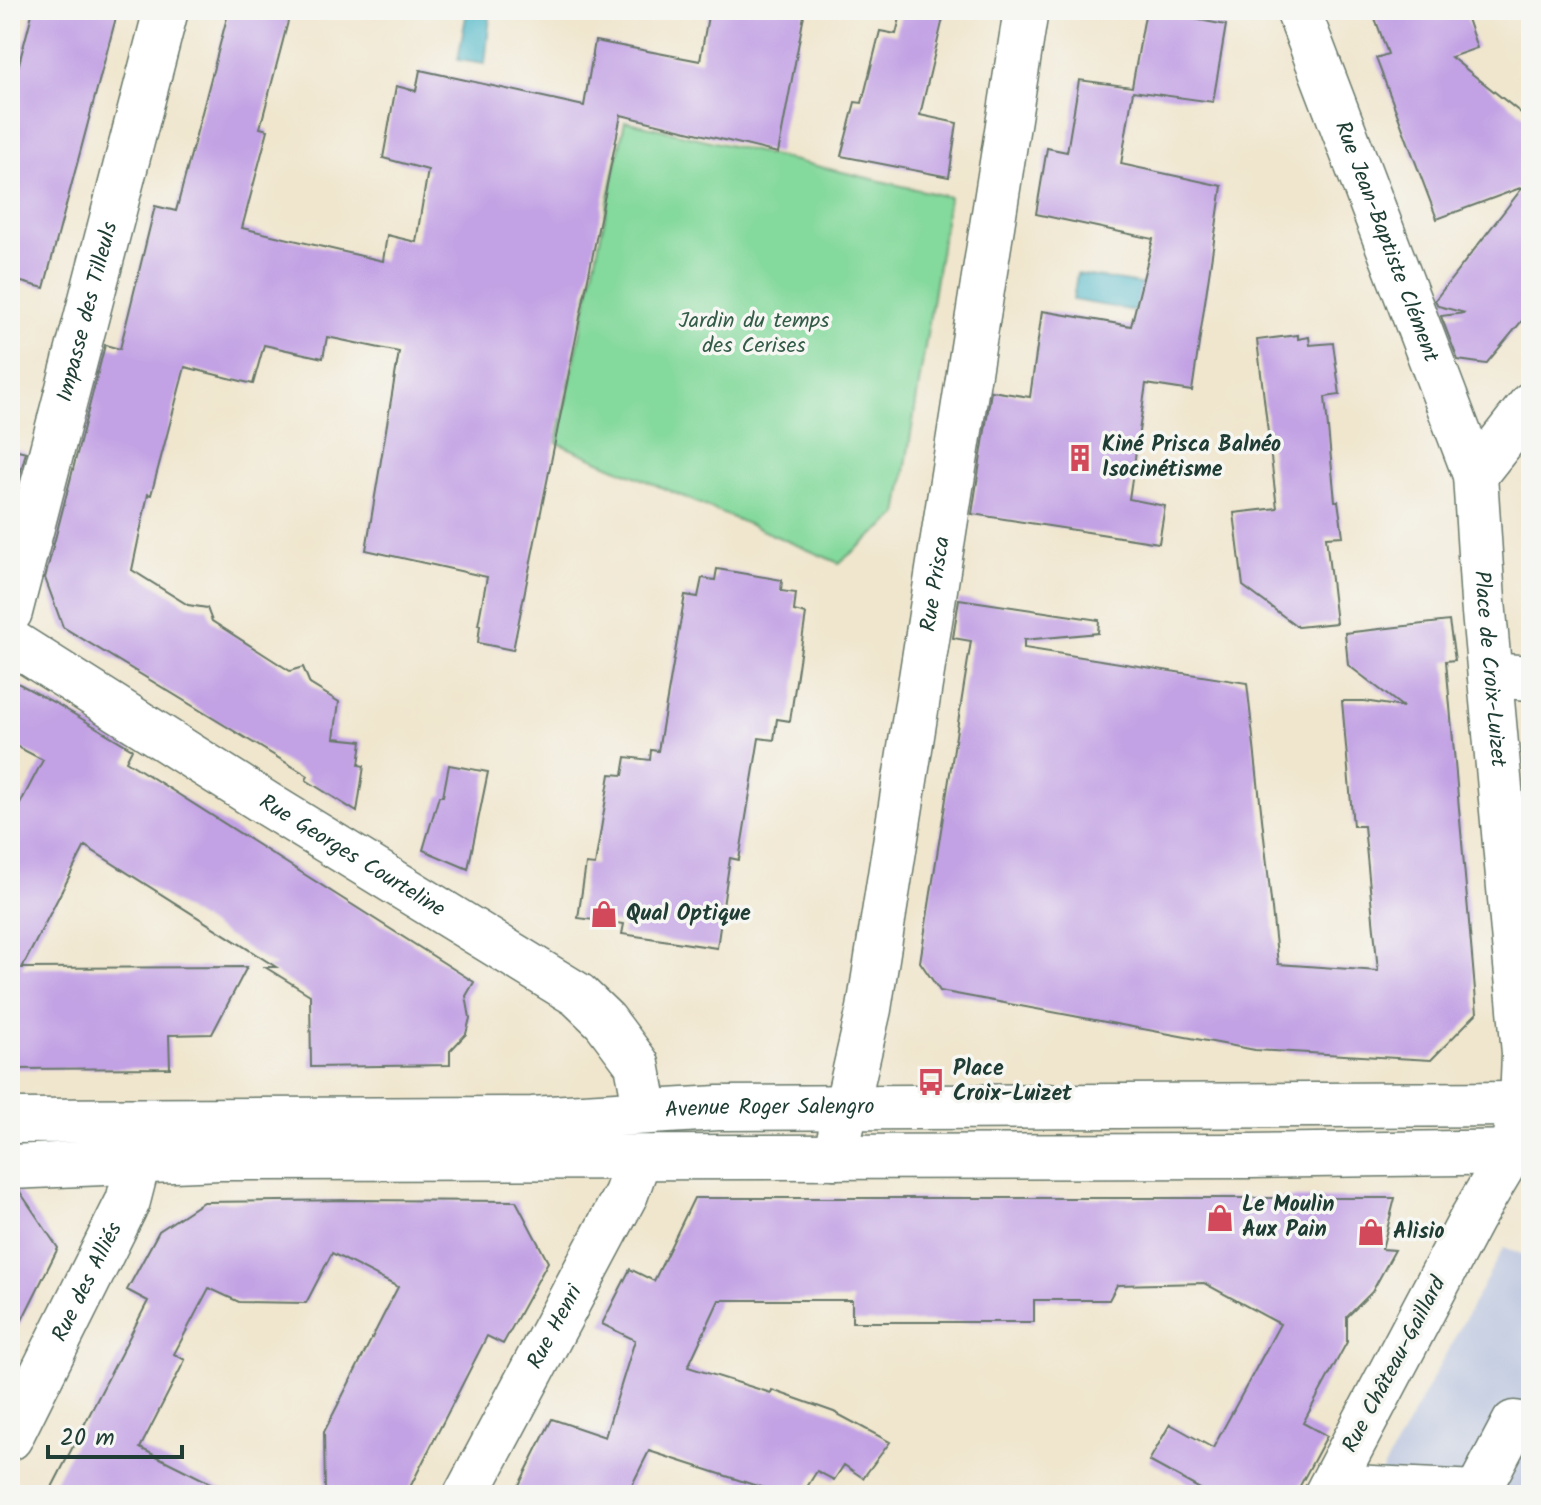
<svg xmlns="http://www.w3.org/2000/svg" width="1541" height="1505" font-family="Kalam,sans-serif">
	<style>
		.industrial { fill: #bac4de }
		.green { fill: #84d99c; stroke: #528b68; stroke-width: 2 }
		.water { fill: #49b5c6; stroke: #34797d; stroke-width: 2 }
		.building { fill: #c2a1e4 }
		.lines { fill: none; stroke-linecap: round; stroke-linejoin: round }
		.minor-casing { stroke: #68786a; stroke-width: 47 }
		.major-casing { stroke: #68786a; stroke-width: 47 }
		.minor { stroke: #fff; stroke-width: 44 }
		.major { stroke: #fff; stroke-width: 44 }
		.labels { text-anchor: middle; dominant-baseline: central; stroke-width: 7; stroke-linejoin: round; paint-order: stroke }
		.street-label { font-size: 22px; fill: #1f3d34; stroke: #f6f6f2 }
		.park-label { font-size: 22px; fill: #335c49; stroke: #f6f6f2 }
		.poi-label { font-size: 22px; font-weight: bold; fill: #1f3d34; stroke: #f6f6f2; text-anchor: start }
	</style>
	<rect width="100%" height="100%" fill="#f6f6f2"/>
	<filter id="ink" filterUnits="userSpaceOnUse"><feTurbulence type="fractalNoise" baseFrequency=".0125" numOctaves="2"/><feDisplacementMap in="SourceGraphic" scale="16" xChannelSelector="R" yChannelSelector="G"/><feConvolveMatrix kernelMatrix="1 2 1 2 8 2 1 2 1" color-interpolation-filters="sRGB"/></filter>
	<filter id="wash" filterUnits="userSpaceOnUse"><feTurbulence type="fractalNoise" baseFrequency=".006" numOctaves="4" result="noise"/><feDisplacementMap in="SourceGraphic" scale="32" xChannelSelector="R" yChannelSelector="G"/><feGaussianBlur stdDeviation="1.8" result="paint"/><feColorMatrix in="noise" values="0 0 0 0 0 0 0 0 0 0 0 0 0 0 0 0 0 1.4 0 .05"/><feComposite in="paint" operator="in"/></filter>
	<g filter="url(#wash)">
		<rect width="100%" height="100%" fill="#f0e6ce"/>
		<path class="industrial" d="M1504 1247 1531 1258V1495H1369Z"/>
		<path class="green" d="M625 121 949 197 898 515 839 563 557 443Z"/>
		<path class="water" d="M467 11 490 16 485 64 458 60Z
			M1077 274 1141 284 1142 291 1136 311 1073 300Z"/>
		<g id="blocks">
			<path class="building" d="M33 10H118L44 288 10 279V98Z
				M229 10H291L260 128 268 130 242 228 383 261 387 235 416 242 428 170 383 158 396 86 416 91 420 70 584 106 595 41 700 61 709 10H805L778 153 621 115 513 650 478 643 480 625H478L487 577 366 550 399 352 327 337 323 358 264 345 253 384 185 367 151 495 148 494 132 570 188 605 207 608 212 621 290 671 303 667 310 684 339 702 334 738 362 741 359 765 364 766 357 812 306 780 308 776 63 627 45 578 105 345 120 349 155 206 176 211Z
				M902 10H945L920 115 957 123 949 177 841 156 855 102 862 103 880 31 896 34Z
				M1146 10 1226 25 1213 102 1133 91 1121 164 1222 186 1192 391 1146 384 1129 499 1165 506 1159 543 972 514 991 391 1030 397 1042 311 1131 326 1153 239 1036 214 1047 148 1067 152 1079 80 1132 87Z
				M1372 10H1464L1477 48 1451 57 1531 121V310L1486 364 1458 360 1441 316 1465 313 1438 306 1435 300 1523 187 1437 219 1376 58 1388 54Z
				M1298 335V339L1309 337 1310 345 1333 343 1340 395 1325 397 1335 501H1338L1343 536 1326 537 1336 623 1298 627 1243 586 1234 513 1277 508 1257 340Z
				M10 448 26 452 14 496 10 484Z
				M717 569 782 580 781 591 796 593 794 611 806 614 790 721 777 719 774 740 759 738 739 860 730 858 717 948 622 934 624 924 578 918 586 864 595 865 610 774 623 775 626 757 650 760 651 750 658 751 685 595 698 597 702 578 715 580Z
				M959 599 1099 620 1098 633 1024 640V648L1247 683 1278 964 1378 971 1364 826H1353L1342 701H1364L1403 707 1348 665 1345 633 1449 621 1455 660 1446 661 1477 1013 1431 1060 1255 1050 940 991 920 962 971 641 953 638Z
				M10 679 57 704 132 749 126 761 474 982 466 996 470 1018 466 1034 450 1051V1065L311 1067 310 995 265 967H276L85 846 22 968 247 967 212 1034 169 1035 170 1068 10 1069V823L43 760 10 743Z
				M449 765 488 772 468 869 423 850 439 796H443Z
				M10 1192H20L58 1248 10 1344Z
				M694 1198H1395L1382 1249 1395 1250 1372 1292 1347 1317V1342L1303 1423 1327 1436 1295 1495H1211L1149 1461 1170 1424 1213 1448 1280 1324 1204 1283 1117 1285 1109 1300H1034V1322H852V1300H719L688 1367 771 1393 772 1390 834 1412 890 1442 863 1478 844 1465 834 1480 817 1471 802 1495H785L649 1451 627 1495H514L552 1419 605 1437 635 1340 602 1324 630 1269 654 1281Z
				M349 1200 516 1201 548 1262 503 1344 487 1336 406 1495H325L324 1432 398 1287 332 1253 306 1303 239 1302 209 1288 174 1354 185 1360 140 1448 234 1495H48L148 1301 127 1290 159 1231 203 1202Z"/>
		</g>
	</g>
	<g filter="url(#ink)">
		<use href="#blocks" fill-opacity="0" stroke="#68786a" stroke-width="2"/>
		<g class="lines">
			<g class="minor-casing">
				<g id="minor">
					<path id="s1" d="M1298 10 1475 475 1483 601 1524 1053 1522 1104 1511 1152 1472 1218 1326 1495"/>
					<path d="M1475 475 1531 404"/>
					<path id="s2" d="M10 612 166 10"/>
					<path id="s3" d="M10 641 267 804 578 995 605 1021 637 1064 646 1112"/>
					<path d="M1490 675 1531 678"/>
					<path id="s4" d="M835 1157 869 1009 1026 10"/>
					<path id="s5" d="M10 1438 128 1201 138 1162V1125"/>
					<path d="M1331 1486 1477 1493 1514 1423 1531 1427"/>
					<path id="s6" d="M466 1495 626 1194 639 1158"/>
				</g>
			</g>
			<g class="major-casing">
				<g id="major">
					<path id="s7" d="M10 1121 532 1119 718 1108 1531 1104"/>
					<path d="M10 1167 220 1158 1251 1156 1531 1152"/>
				</g>
			</g>
			<use href="#minor" class="minor"/>
			<use href="#major" class="major"/>
		</g>
	</g>
	<defs>
		<g id="building-bare" transform="scale(2.16)"><path d="M-4-6H4V6H1V3H-1V6H-4ZM-2.5-4.3h1.7v1.8h-1.7ZM.8-4.3h1.7v1.8H.8ZM-2.5-1h1.7V.8h-1.7ZM.8-1h1.7V.8H.8Z" fill="#d1495b" stroke="#f6f6f2" stroke-width="2.5" paint-order="stroke"/></g>
		<g id="shop-bare" transform="scale(2.16)"><path d="M-5-2.5h2.3a2.7 3.5 0 0 1 5.4 0H5L5.5 6h-11ZM-1.5-2.5h3a1.5 2.3 0 0 0-3 0Z" fill="#d1495b" stroke="#f6f6f2" stroke-width="2.5" paint-order="stroke"/></g>
		<g id="bus-bare" transform="scale(2.16)"><path d="M-5-6H5V4H4V6H2V4H-2V6H-4V4H-5ZM-3.5-4V0h7V-4ZM-3.5 1.2v1.5H-2V1.2ZM2 1.2v1.5H3.5V1.2Z" fill="#d1495b" stroke="#f6f6f2" stroke-width="2.5" paint-order="stroke"/></g>
	</defs>
	<g fill-rule="evenodd">
		<use href="#building-bare" x="1080" y="458"/>
		<use href="#shop-bare" x="604" y="914"/>
		<use href="#bus-bare" x="931" y="1082"/>
		<use href="#shop-bare" x="1220" y="1218"/>
		<use href="#shop-bare" x="1371" y="1232"/>
	</g>
	<g class="labels">
		<g class="street-label">
			<text stroke="none"><textPath href="#s1" startOffset="248">Rue Jean-Baptiste Clément</textPath></text>
			<text stroke="none"><textPath href="#s2" startOffset="310">Impasse des Tilleuls</textPath></text>
			<text stroke="none"><textPath href="#s4" startOffset="582">Rue Prisca</textPath></text>
			<text stroke="none"><textPath href="#s1" startOffset="692">Place de Croix-Luizet</textPath></text>
			<text stroke="none"><textPath href="#s3" startOffset="404">Rue Georges Courteline</textPath></text>
			<text stroke="none"><textPath href="#s7" startOffset="760">Avenue Roger Salengro</textPath></text>
			<text stroke="none"><textPath href="#s5" startOffset="174">Rue des Alliés</textPath></text>
			<text stroke="none"><textPath href="#s6" startOffset="190">Rue Henri</textPath></text>
			<text transform="translate(1395 1365) rotate(-62)">Rue Château-Gaillard</text>
		</g>
		<g class="park-label">
			<text x="754" y="321">Jardin du temps<tspan x="754" dy="25">des Cerises</tspan></text>
		</g>
		<g class="poi-label">
			<text x="1102" y="445">Kiné Prisca Balnéo<tspan x="1102" dy="25">Isocinétisme</tspan></text>
			<text x="626" y="914">Qual Optique</text>
			<text x="953" y="1069">Place<tspan x="953" dy="25">Croix-Luizet</tspan></text>
			<text x="1242" y="1205">Le Moulin<tspan x="1242" dy="25">Aux Pain</tspan></text>
			<text x="1393" y="1232">Alisio</text>
		</g>
	</g>
	<rect width="1541" height="1505" fill="none" stroke="#f6f6f2" stroke-width="40"/>
	<path d="M48 1445v12h134v-12" fill="none" stroke="#1f3d34" stroke-width="4"/>
	<text x="60" y="1445" font-size="24" fill="#1f3d34" stroke="#f6f6f2" stroke-width="6" paint-order="stroke">20 m</text>
</svg>
